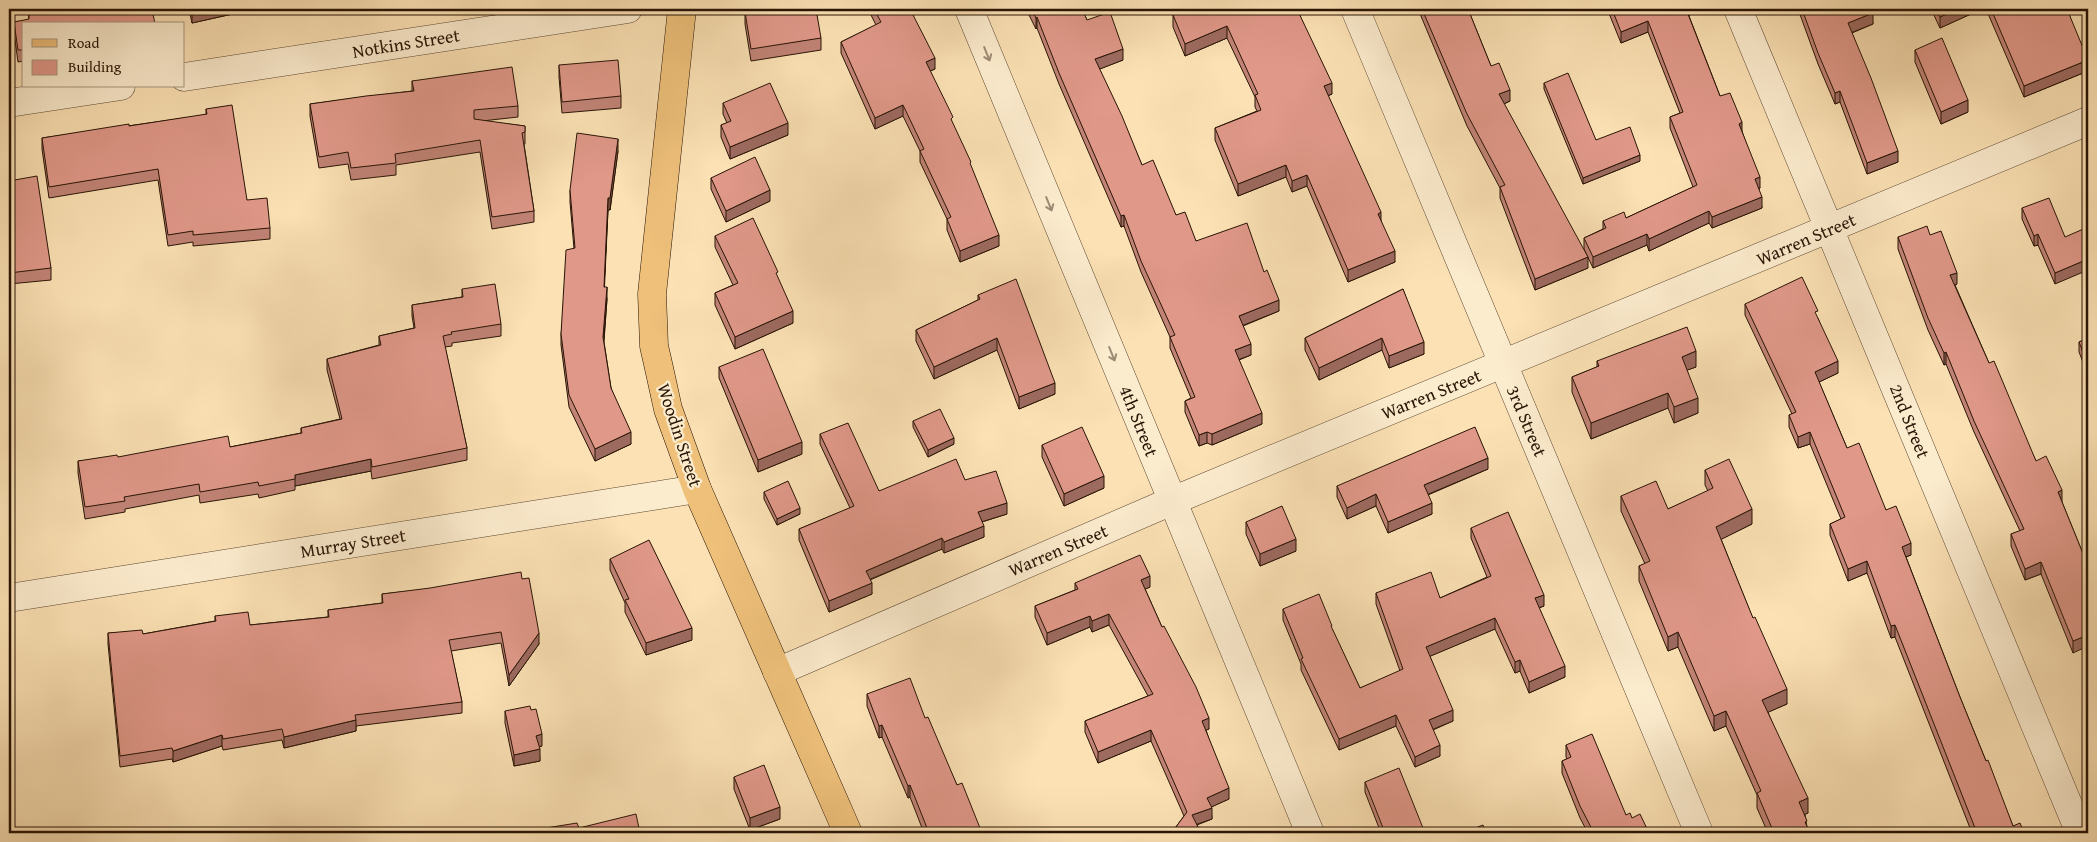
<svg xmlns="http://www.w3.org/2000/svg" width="2097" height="842" font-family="'Gentium Book Plus',serif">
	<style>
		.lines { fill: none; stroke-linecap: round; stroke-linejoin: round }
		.minor-casing { stroke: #5d4731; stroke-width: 29 }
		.major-casing { stroke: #281405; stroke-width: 29 }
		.minor { stroke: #fcecce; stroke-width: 28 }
		.major { stroke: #eec07a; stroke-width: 28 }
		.wall { fill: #c18376; stroke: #281405 }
		.shaded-wall { fill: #9d6a60; stroke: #281405 }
		.building { fill: #e09889; stroke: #281405 }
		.oneway { stroke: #9d8b74 }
		.labels { text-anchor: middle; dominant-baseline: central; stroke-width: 4.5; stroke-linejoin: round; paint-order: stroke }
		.street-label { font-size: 18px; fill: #281405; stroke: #fcecce }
	</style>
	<rect width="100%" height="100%" fill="#fbe1b4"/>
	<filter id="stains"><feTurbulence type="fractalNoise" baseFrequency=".004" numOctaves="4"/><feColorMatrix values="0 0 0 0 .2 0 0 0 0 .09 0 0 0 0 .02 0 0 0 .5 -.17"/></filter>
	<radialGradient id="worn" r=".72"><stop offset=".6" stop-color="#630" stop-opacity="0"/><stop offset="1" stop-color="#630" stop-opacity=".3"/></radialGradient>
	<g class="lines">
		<g class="minor-casing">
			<path id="minor" d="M969 9 1310 833
				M1355 9 1699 833
				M1738 9 2080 833
				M184 77 628 9
				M9 103 121 86
				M9 598 697 489
				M777 672 1172 501 2088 121"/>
		</g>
		<g class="major-casing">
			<path id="major" d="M682 9 652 294 654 346 659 368 668 409 697 489 848 833"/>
		</g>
		<use href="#minor" class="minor"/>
		<use href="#major" class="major"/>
	</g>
	<path class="wall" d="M28 9H152L24 24V61L18 62 14 33V22L29 20Z
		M189 9H255L192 23Z
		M260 9H273L261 11Z
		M868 9H910L935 69 930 71 971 167 999 246 960 262 947 230V219L920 162V151L903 116 875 129 841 53V42L876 25Z
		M1026 9H1082L1087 20 1123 60 1099 69 1142 165 1176 215 1196 241 1264 272 1279 311 1243 326 1251 355 1239 360 1262 424 1212 445 1207 443 1199 446 1185 412V401L1191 398 1170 348V337L1141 272 1124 226 1121 227 1059 84 1037 28 1036 29Z
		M1188 9H1299H1297L1332 94 1328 96 1381 221 1395 262 1348 282 1307 186 1292 192 1286 177 1238 196 1215 140V128L1257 111 1255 107V97L1227 38 1185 56 1173 27V15Z
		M1418 9H1468L1491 66 1510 101 1504 104 1588 268 1535 290 1500 198V188L1467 126Z
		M1608 9H1689V16L1720 96 1742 131 1760 188 1759 189 1762 208 1712 228 1709 223 1649 251 1647 245 1593 268 1584 249V238L1603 229V221L1626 218 1693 187 1670 128V117L1680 113 1648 32 1621 43 1608 11Z
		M1798 9H1871L1873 24 1852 33 1898 162 1867 174 1840 102 1835 104 1818 64Z
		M1931 9H1982L1940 28Z
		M1986 9H2069V10L2068 11 2088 71 2024 97Z
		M745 12 821 38V50L751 61 745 24Z
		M1915 50 1968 112 1941 124 1915 62Z
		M559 65 621 96V108L562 113 559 77Z
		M412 81 518 106V117L482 121 525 126V144H524L534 211V222L492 229 480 152 396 165V175L351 180 348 164 319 168 310 116V104L412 91Z
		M1544 83 1596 140 1640 161 1583 184 1544 89Z
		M723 103 788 135 730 159 721 137V125L727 123 723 114Z
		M206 109 247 200 270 228V239L193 246V242L168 246 158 180 49 198 42 149V138L206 115Z
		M618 151 610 210H608L604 287 607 299 604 342 611 388 631 444 595 461 569 407 561 345V334L574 249 570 202V190Z
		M2087 162H2088V176L2087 173Z
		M711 178 770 201 726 222 711 189Z
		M9 181 51 268V280L9 284Z
		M2022 208 2065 237 2055 284 2038 245 2034 246 2022 219Z
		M715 236 793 323 735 349 715 305V293L733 285 715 247Z
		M1898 237 1957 284 1955 285 1989 363 2036 461 2062 502 2088 566 2073 653 2041 574 2025 580 2011 546V534L2020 531 1974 432 1946 364 1944 365 1928 330 1898 249Z
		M462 289 501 324V336L452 343V346L445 347 467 448V460L372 479 371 471 295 486V490L259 498 258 494 200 503 199 495 125 509V512L85 519 78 473V461L230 447 301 433V428L340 419 327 370V359L379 345V336L414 328 412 316V305L462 297Z
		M1403 289 1424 354 1389 368 1382 350 1319 380 1305 350V338Z
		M978 295 1055 394 1019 409 997 350 934 379 916 341V330L978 300Z
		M1745 304 1818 318 1838 373 1819 382 1847 448 1886 510 1911 555 1906 557 1960 697 1986 761 2013 826 2024 833H1972L1895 637 1891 638 1867 573 1848 581 1830 535V524L1841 519 1810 444 1798 448 1789 427V415L1792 414 1745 315Z
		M2088 338V375L2079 352V342Z
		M1597 361 1696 367 1687 370 1698 413 1674 423 1668 408 1591 439 1572 392V377L1597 367Z
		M719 367 802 454 758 472 719 378Z
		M913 421 954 444 928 457 913 427Z
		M820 434 879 491 965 480 1007 514 982 522 984 537 944 553 942 549 870 580 872 594 829 612 799 540V529L850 508 820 444Z
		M1042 445 1104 488 1064 506 1042 457Z
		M1488 469 1428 495 1432 514 1388 533 1376 506 1347 519 1337 497V486Z
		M1705 470 1752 524 1721 539 1787 704 1768 712 1808 813 1805 814 1807 827 1810 833H1768L1757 808V795L1726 726 1714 731 1678 647 1668 651 1639 581V566L1645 564 1621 511V496L1668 509 1708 491 1705 485Z
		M764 492 800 514 777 525 764 499Z
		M1246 522 1296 551 1260 566 1246 534Z
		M1471 528 1544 606 1539 608 1565 677 1529 693 1520 671 1515 673 1495 629 1430 656 1453 721 1433 730 1440 756 1415 767 1396 726 1339 750 1301 670V664L1283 620V609L1332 629 1360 688 1400 671 1376 604V593L1440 598 1487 577 1471 538Z
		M610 559 692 640 646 655 625 612V603L610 570Z
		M522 579 539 644 509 686 501 643 451 651 462 702V713L356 726V731L284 748 282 740 223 750 222 746 173 762 172 759 120 767 108 644V633L143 634 215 621V616L250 625 328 617V610L382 603V594Z
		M1075 583 1150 587 1145 589 1162 627 1209 729 1206 730 1229 799 1211 807 1212 819 1197 825 1201 833H1173V831L1184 816 1151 741 1098 763 1085 732V721L1148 696 1109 625 1092 632 1090 627 1047 645 1035 617V606L1075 590Z
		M867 694 925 718 957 785 982 833H924L910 797 908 798 882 737 879 738 867 706Z
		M505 711 542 746 539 747 540 761 514 766 505 723Z
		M1566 745 1626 815 1632 818 1649 833H1588L1580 818 1562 773V761L1567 759 1566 757Z
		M734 777 780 819 750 830 734 789Z
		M1365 782 1425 833H1381L1365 792Z"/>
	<path class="shaded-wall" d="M206 9H255L192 23V12Z
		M1685 9H1689V16Z
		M1958 9H1982L1940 28V17Z
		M1873 13V24L1848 34V23Z
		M1037 17V28L1036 29V18Z
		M1648 21V32L1621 43V32Z
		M1227 26V38L1185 56V44Z
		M1123 49V60L1095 71V59Z
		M935 58V69L926 73V62Z
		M2088 60V71L2024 97V86Z
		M1332 83V94L1324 97V86Z
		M1510 90V101L1499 106V94Z
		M1840 91V102L1835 104V93Z
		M1968 100V112L1941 124V112Z
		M903 105V116L875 129V118Z
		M1742 122V134L1739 124Z
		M788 123V135L730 159V147Z
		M618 139V151L610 210V198Z
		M1898 151V162L1867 174V163Z
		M1640 155V161L1583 184V178Z
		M1286 165V177L1238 196V184Z
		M1307 175V186L1292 192V181Z
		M1760 177V188L1755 190V179Z
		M770 190V201L726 222V211Z
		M1762 197V208L1712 228V217Z
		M608 198V210L604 298V287Z
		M1709 211V223L1649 251V239Z
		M1381 212V224L1378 214Z
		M1124 215V226L1121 227V216Z
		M1647 234V245L1593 268V257Z
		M2038 234V245L2034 246V236Z
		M999 235V246L960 262V251Z
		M1395 251V262L1348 282V270Z
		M1588 257V268L1535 290V279Z
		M2088 259V270L2055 284V273Z
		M1957 273V284L1950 287V275Z
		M607 287V299L603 349V337Z
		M1279 300V311L1239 327V316Z
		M793 311V323L735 349V337Z
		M997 338V350L934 379V367Z
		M1382 338V350L1319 380V368Z
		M1424 342V354L1389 368V356Z
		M1251 344V355L1235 361V350Z
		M1696 351V367L1682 372V357Z
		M1946 352V364L1944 365V353Z
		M1838 361V373L1815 384V372Z
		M1055 383V394L1019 409V397Z
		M1668 393V408L1591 439V423Z
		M1698 398V413L1674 423V407Z
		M1262 413V424L1212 445V434Z
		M631 432V444L595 461V449Z
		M1207 432V443L1199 446V435Z
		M1810 432V444L1798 448V437Z
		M954 438V444L928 457V450Z
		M802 442V454L758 472V460Z
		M1488 458V469L1424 496V485Z
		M371 459V471L295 486V475Z
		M1104 476V488L1064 506V494Z
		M2062 490V502L2058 492Z
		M1376 494V506L1347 519V508Z
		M1007 503V514L978 523V512Z
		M1432 503V514L1388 533V522Z
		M800 508V514L777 525V519Z
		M1752 509V524L1716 542V527Z
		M984 526V537L944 553V542Z
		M942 538V549L866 581V571Z
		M1296 539V551L1260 566V554Z
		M1911 543V555L1902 558V547Z
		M1867 561V573L1848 581V569Z
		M2041 562V574L2025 580V569Z
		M1150 576V587L1141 591V580Z
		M872 583V594L829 612V601Z
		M1544 595V606L1535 609V598Z
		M1109 614V625L1092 632V621Z
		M1090 616V627L1047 645V633Z
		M1495 618V629L1426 658V647Z
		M1895 625V637L1891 638V626Z
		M692 628V640L646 655V643Z
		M1678 632V647L1668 651V637Z
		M539 633V644L509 686V675Z
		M2088 635V646L2073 653V641Z
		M1520 660V671L1515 673V662Z
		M1565 666V677L1529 693V682Z
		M1787 689V704L1762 715V700Z
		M1453 710V721L1429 731V720Z
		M1726 711V726L1714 731V716Z
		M1396 715V726L1339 750V739Z
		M1209 718V729L1202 732V721Z
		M356 720V731L284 748V737Z
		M882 725V737L879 738V726Z
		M1151 730V741L1098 763V752Z
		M542 734V746L536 748V736Z
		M222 735V746L173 762V751Z
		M1440 745V756L1415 767V757Z
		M540 749V761L514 766V755Z
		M910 785V797L908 798V786Z
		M1229 788V799L1207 809V798Z
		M1808 798V813L1799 817V802Z
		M780 807V819L750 830V818Z
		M1212 808V819L1192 826V815Z"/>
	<path class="building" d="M29 9H152L155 24H24V50H18L14 22 29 19Z
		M191 9H206L192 12Z
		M766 9H816L821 38 751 49 745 12Z
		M874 9H910L935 58 926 62 953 117 951 119 971 162 970 163 999 235 960 251 947 219 951 217 920 151 924 149 903 105 875 118 841 42 881 22Z
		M1031 9H1082L1087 20 1110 12 1123 49 1095 59 1122 116 1142 165 1153 160 1176 215 1185 212 1196 241 1247 223 1264 272 1267 270 1279 300 1239 316 1251 344 1235 350 1262 413 1212 434 1207 432 1199 435 1185 401 1195 397 1170 337 1175 335 1141 261 1124 215 1121 216 1059 73 1037 17 1036 18Z
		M1188 9H1297L1332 83 1324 86 1381 212 1378 214 1395 251 1348 270 1307 175 1292 181 1286 165 1238 184 1215 128 1261 110 1255 95 1258 94 1227 26 1185 44 1173 15Z
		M1422 9H1468L1491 66 1499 63 1510 90 1499 94 1588 257 1535 279 1500 187 1505 185 1467 114Z
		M1612 9H1686L1720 96 1730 93 1742 122 1739 124 1760 177 1755 179 1762 197 1712 217 1709 211 1649 239 1647 234 1593 257 1584 238 1606 228 1603 221 1624 212 1626 218 1697 185 1670 117 1683 112 1648 21 1621 32Z
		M1802 9H1871L1873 13 1848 23 1871 78 1898 151 1867 163 1840 91 1835 93 1818 53Z
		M1936 9H1958L1940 17Z
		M1991 9H2067L2088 60 2024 86Z
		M1942 38 1968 100 1941 112 1915 50Z
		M618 60 621 96 562 102 559 65Z
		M512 67 518 106 474 110V119L525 126V132L522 133 534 211 492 217 480 140 395 154 396 163 351 168 348 152 319 157 310 104 366 96 414 91 412 81Z
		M1568 73 1596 140 1630 127 1640 155 1583 178 1544 83Z
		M770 83 788 123 730 147 721 125 731 121 723 103Z
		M232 105 247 200 267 198 270 228 193 235V231L168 235 158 169 49 187 42 138 129 124V126L207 114 206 109Z
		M577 133 618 139 610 198H608L604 287H607L603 337 611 388 631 432 595 449 569 395 561 334 566 250 575 248 570 190Z
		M755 157 770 190 726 211 711 178Z
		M37 176 51 268 9 273V181Z
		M2049 198 2065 237 2088 227V259L2055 273 2038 234 2034 236 2022 208Z
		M753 218 778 272 776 273 793 311 735 337 715 293 738 283 715 236Z
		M1927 226 1930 235 1941 231 1957 273 1950 275 1989 363 1994 361 2036 461 2046 456 2062 490 2058 492 2088 566V635L2073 641 2041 562 2025 569 2011 534 2024 529 1974 421 1946 352 1944 353 1928 318 1898 237Z
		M1802 277 1818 311 1815 312 1838 361 1815 372 1847 448 1859 443 1886 510 1896 506 1911 543 1902 547 1960 697 1986 761 1988 760 2013 826 2020 823 2024 833H1977L1895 625 1891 626 1867 561 1848 569 1830 524 1845 517 1810 432 1798 437 1789 415 1796 412 1745 304Z
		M1016 279 1055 383 1019 397 997 338 934 367 916 330 980 299 978 295Z
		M495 284 501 324 451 332 452 334 443 336 467 448 372 467 371 459 295 475V479L259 486 258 482 200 492 199 484 124 497 125 501 85 507 78 461 117 455 118 457 228 436 230 447 302 433 301 428 342 419 327 359 381 345 379 336 415 328 412 305 463 297 462 289Z
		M1403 289 1424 342 1389 356 1382 338 1319 368 1305 338Z
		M1687 327 1696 351 1682 357 1698 398 1674 407 1668 393 1591 423 1572 377 1599 366 1597 361Z
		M2088 338V365L2079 342Z
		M763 349 802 442 758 460 719 367Z
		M940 409 954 438 928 450 913 421Z
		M848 423 879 491 956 459 965 480 996 471 1007 503 978 512 984 526 944 542 942 538 866 571 872 583 829 601 799 529 854 506 820 434Z
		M1082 427 1104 476 1064 494 1042 445Z
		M1475 427 1488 458 1424 485 1432 503 1388 522 1376 494 1347 508 1337 486Z
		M1729 459 1752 509 1716 527 1753 618 1755 617 1787 689 1762 700 1808 798 1799 802 1807 821 1805 822 1810 833H1774L1757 793 1761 791 1726 711 1714 716 1678 632 1668 637 1639 566 1650 561 1621 496 1656 481 1668 509 1713 488 1705 470Z
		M788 481 800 508 777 519 764 492Z
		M1282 506 1296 539 1260 554 1246 522Z
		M1508 512 1544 595 1535 598 1565 666 1529 682 1520 660 1515 662 1495 618 1426 647 1453 710 1429 720 1440 745 1415 757 1396 715 1339 739 1301 659 1303 658 1283 609 1319 594 1332 626H1331L1360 688 1403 669 1376 593 1431 572 1440 598 1491 576 1471 528Z
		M649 540 692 628 646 643 625 600 629 599 610 559Z
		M1140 555 1150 576 1141 580 1162 627 1164 626 1196 687 1209 718 1202 721 1229 788 1207 798 1212 808 1192 815 1201 833H1173V831L1187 812 1151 730 1098 752 1085 721 1153 694 1109 614 1092 621 1090 616 1047 633 1035 606 1078 589 1075 583Z
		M521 572 522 579 529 578 539 633 509 675 501 632 449 640 462 702 355 715 356 720 284 737 282 729 223 739 222 735 173 751 172 748 120 756 108 633 142 630 143 634 216 621 215 616 248 612 250 625 329 617 328 610 383 603 382 594 430 588Z
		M910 678 925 718 928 717 957 785 962 783 982 833H929L910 785 908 786 882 725 879 726 867 694Z
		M530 706 531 710 536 709 542 734 536 736 540 749 514 755 505 711Z
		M1592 734 1626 815 1630 813 1632 818 1640 814 1649 833H1594L1580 806 1562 761 1571 757 1566 745Z
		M764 765 780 807 750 818 734 777Z
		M1399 768 1425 833H1385L1365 782Z
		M9 771 15 833H9Z
		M636 814 640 833H515L577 823 579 828Z
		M1483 825 1486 833H1462Z"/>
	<defs><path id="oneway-shaft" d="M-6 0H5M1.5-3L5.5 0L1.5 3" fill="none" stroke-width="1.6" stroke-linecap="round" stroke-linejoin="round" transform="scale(1.25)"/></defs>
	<g class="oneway">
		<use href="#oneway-shaft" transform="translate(987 54) rotate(68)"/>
		<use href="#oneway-shaft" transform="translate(1049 204) rotate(68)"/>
		<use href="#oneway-shaft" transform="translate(1112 354) rotate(68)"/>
	</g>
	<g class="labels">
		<g class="street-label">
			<text transform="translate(406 43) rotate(-9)">Notkins Street</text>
			<text transform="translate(1806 239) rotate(-23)">Warren Street</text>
			<text transform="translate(1431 394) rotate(-22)">Warren Street</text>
			<text transform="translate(1139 421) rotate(68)">4th Street</text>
			<text transform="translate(1527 421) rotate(67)">3rd Street</text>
			<text transform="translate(1910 421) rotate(68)">2nd Street</text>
			<text transform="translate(680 435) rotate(72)">Woodin Street</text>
			<text transform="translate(353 543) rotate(-9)">Murray Street</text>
			<text transform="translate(1058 550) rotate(-23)">Warren Street</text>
		</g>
	</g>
	<rect width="2097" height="842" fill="none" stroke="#fbe1b4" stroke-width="30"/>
	<rect x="10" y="10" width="2077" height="822" fill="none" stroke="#281405" stroke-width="2.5"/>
	<rect x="15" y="15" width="2067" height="812" fill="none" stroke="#281405"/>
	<rect x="22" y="22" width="162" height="65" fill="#fcecce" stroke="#a7967e"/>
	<rect x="32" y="39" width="25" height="8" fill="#eec07a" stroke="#a7967e"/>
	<text x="68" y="48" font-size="15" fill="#281405">Road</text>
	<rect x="32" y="60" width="25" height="15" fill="#e09889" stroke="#a7967e"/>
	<text x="68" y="72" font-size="15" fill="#281405">Building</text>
	<rect width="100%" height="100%" filter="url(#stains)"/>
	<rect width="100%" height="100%" fill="url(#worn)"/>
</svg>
